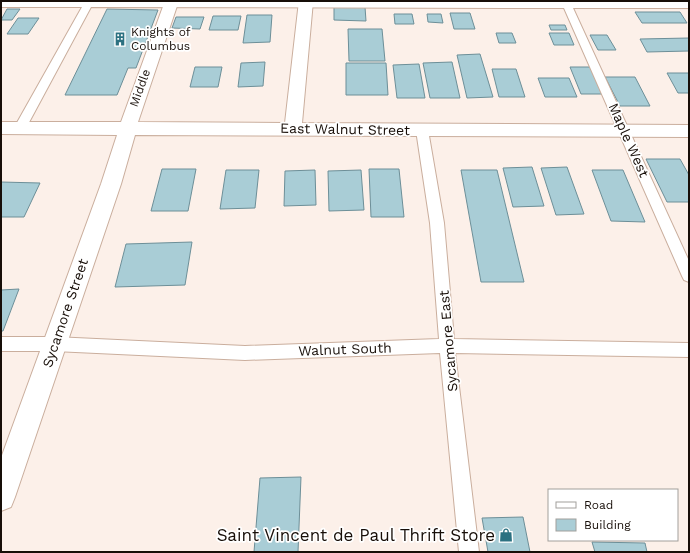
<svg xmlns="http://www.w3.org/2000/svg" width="690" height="553" font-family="'Work Sans',sans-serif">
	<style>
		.building { fill: #a9cdd6; stroke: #6d8f98 }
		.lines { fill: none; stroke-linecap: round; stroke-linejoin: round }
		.service-casing { stroke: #caae9d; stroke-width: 2 }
		.minor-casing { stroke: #caae9d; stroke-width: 2 }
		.service { fill: #fff; fill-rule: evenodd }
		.minor { fill: #fff; fill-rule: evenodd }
		.labels { text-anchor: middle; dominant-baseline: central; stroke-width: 3.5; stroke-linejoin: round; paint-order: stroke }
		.far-poi-label { font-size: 12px; fill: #170e08; stroke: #fff; text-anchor: start }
		.far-street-label { font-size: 12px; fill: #170e08; stroke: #fff }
		.street-label { font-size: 14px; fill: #170e08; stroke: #fff }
		.near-poi-label { font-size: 17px; fill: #170e08; stroke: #fff; text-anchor: end }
	</style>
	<rect width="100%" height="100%" fill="#fcf0e9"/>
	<path class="building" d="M334 7H365L366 21 334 20Z
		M7 9H20L12 20H1Z
		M107 9 158 10 136 68H128L117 95H65Z
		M635 12H680L687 23H642Z
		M450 13H470L475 29H454Z
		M394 14H412L414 24H395Z
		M427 14H441L443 23 428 22Z
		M247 15H272L270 42 243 43Z
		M213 16H241L238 30H209Z
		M176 17H204L200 29 172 28Z
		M18 18H39L28 34H7Z
		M549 25H565L567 30H551Z
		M348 29H382L385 61H349Z
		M496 33H512L516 43H499Z
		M549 33H569L574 45H554Z
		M590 35H607L616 50H598Z
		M689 38V51L647 52 640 39Z
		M480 54 493 97 467 98 457 55Z
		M265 62 263 86 238 87 241 63Z
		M452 62 460 98H430L423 63Z
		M346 63H386L388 95H346Z
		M419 64 425 98H397L393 65Z
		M195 67H222L218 87H190Z
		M570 67H590L602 94H581Z
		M492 69H516L525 97H499Z
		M667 73H689V93H678Z
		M605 77H635L650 106H620Z
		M538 78H569L577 97H545Z
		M646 159H680L689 175V202H667Z
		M532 167 544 206 513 207 503 168Z
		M567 167 584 214 556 215 541 168Z
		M162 169H196L188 211H151Z
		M369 169H399L404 217H371Z
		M226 170H259L255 208 220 209Z
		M315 170 316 205 284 206 285 171Z
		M361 170 364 210 329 211 328 171Z
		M461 170H497L524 282H481Z
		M592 170H623L645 222 611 221Z
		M1 182 40 183 24 217H1Z
		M192 242 185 285 115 287 126 244Z
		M19 289 3 331H1V290Z
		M301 477 298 552H254L260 478Z
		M523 517 530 552H488L482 518Z
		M592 542 645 543 647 552H595Z"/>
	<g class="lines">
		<g class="service-casing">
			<path id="service" d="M1 1 689 2V8H573L689 261V282L684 280 682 276 564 8 91 7 26 128 20 132 14 128 82 7H1Z
				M422 126 428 130 444 223 454 339 689 343V357L455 353 479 552H459L440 353 245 360 54 351H1V337H54L245 346 439 339 430 223 416 130Z"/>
		</g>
		<g class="minor-casing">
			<path id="minor" d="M165 1H177L178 3 138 122 285 123 299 1H313L302 123 689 125V137L135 135 121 184 15 497 11 507 1 511V458L101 184 117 135 1 134V122H121Z"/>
		</g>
		<use href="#service" class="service"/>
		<use href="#minor" class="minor"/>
	</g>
	<defs>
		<g id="building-bare" transform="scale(1.08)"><path d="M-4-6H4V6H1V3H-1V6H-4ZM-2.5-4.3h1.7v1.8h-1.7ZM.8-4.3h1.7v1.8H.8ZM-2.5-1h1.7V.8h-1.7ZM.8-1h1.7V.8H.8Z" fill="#2c7181" stroke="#fff" stroke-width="2.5" paint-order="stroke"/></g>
		<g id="shop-bare" transform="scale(1.08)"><path d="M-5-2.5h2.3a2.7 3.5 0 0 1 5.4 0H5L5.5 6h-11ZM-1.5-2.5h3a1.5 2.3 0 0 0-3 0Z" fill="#2c7181" stroke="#fff" stroke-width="2.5" paint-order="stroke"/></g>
	</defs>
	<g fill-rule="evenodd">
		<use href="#building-bare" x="120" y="39"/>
		<use href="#shop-bare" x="506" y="535"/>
	</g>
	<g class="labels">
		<g class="far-poi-label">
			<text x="131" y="32">Knights of<tspan x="131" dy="14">Columbus</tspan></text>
		</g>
		<g class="far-street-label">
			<text transform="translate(140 88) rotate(-70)">Middle</text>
		</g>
		<g class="street-label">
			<text transform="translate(345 129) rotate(1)">East Walnut Street</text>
			<text transform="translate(629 140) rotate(66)">Maple West</text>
			<text transform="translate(65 313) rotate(-71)">Sycamore Street</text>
			<text transform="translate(448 341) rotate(-95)">Sycamore East</text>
			<text transform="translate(345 349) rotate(-2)">Walnut South</text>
		</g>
		<g class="near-poi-label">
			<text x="495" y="535">Saint Vincent de Paul Thrift Store</text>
		</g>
	</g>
	<rect width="690" height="553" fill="none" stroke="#170e08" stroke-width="4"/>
	<rect x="548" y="489" width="130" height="52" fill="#ffffff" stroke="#a29f9c"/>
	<rect x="556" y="502" width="20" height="6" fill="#ffffff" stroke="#a29f9c"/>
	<text x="584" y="509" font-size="12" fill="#170e08">Road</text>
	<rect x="556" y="519" width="20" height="12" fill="#a9cdd6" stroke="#a29f9c"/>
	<text x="584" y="529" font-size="12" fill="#170e08">Building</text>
</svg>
